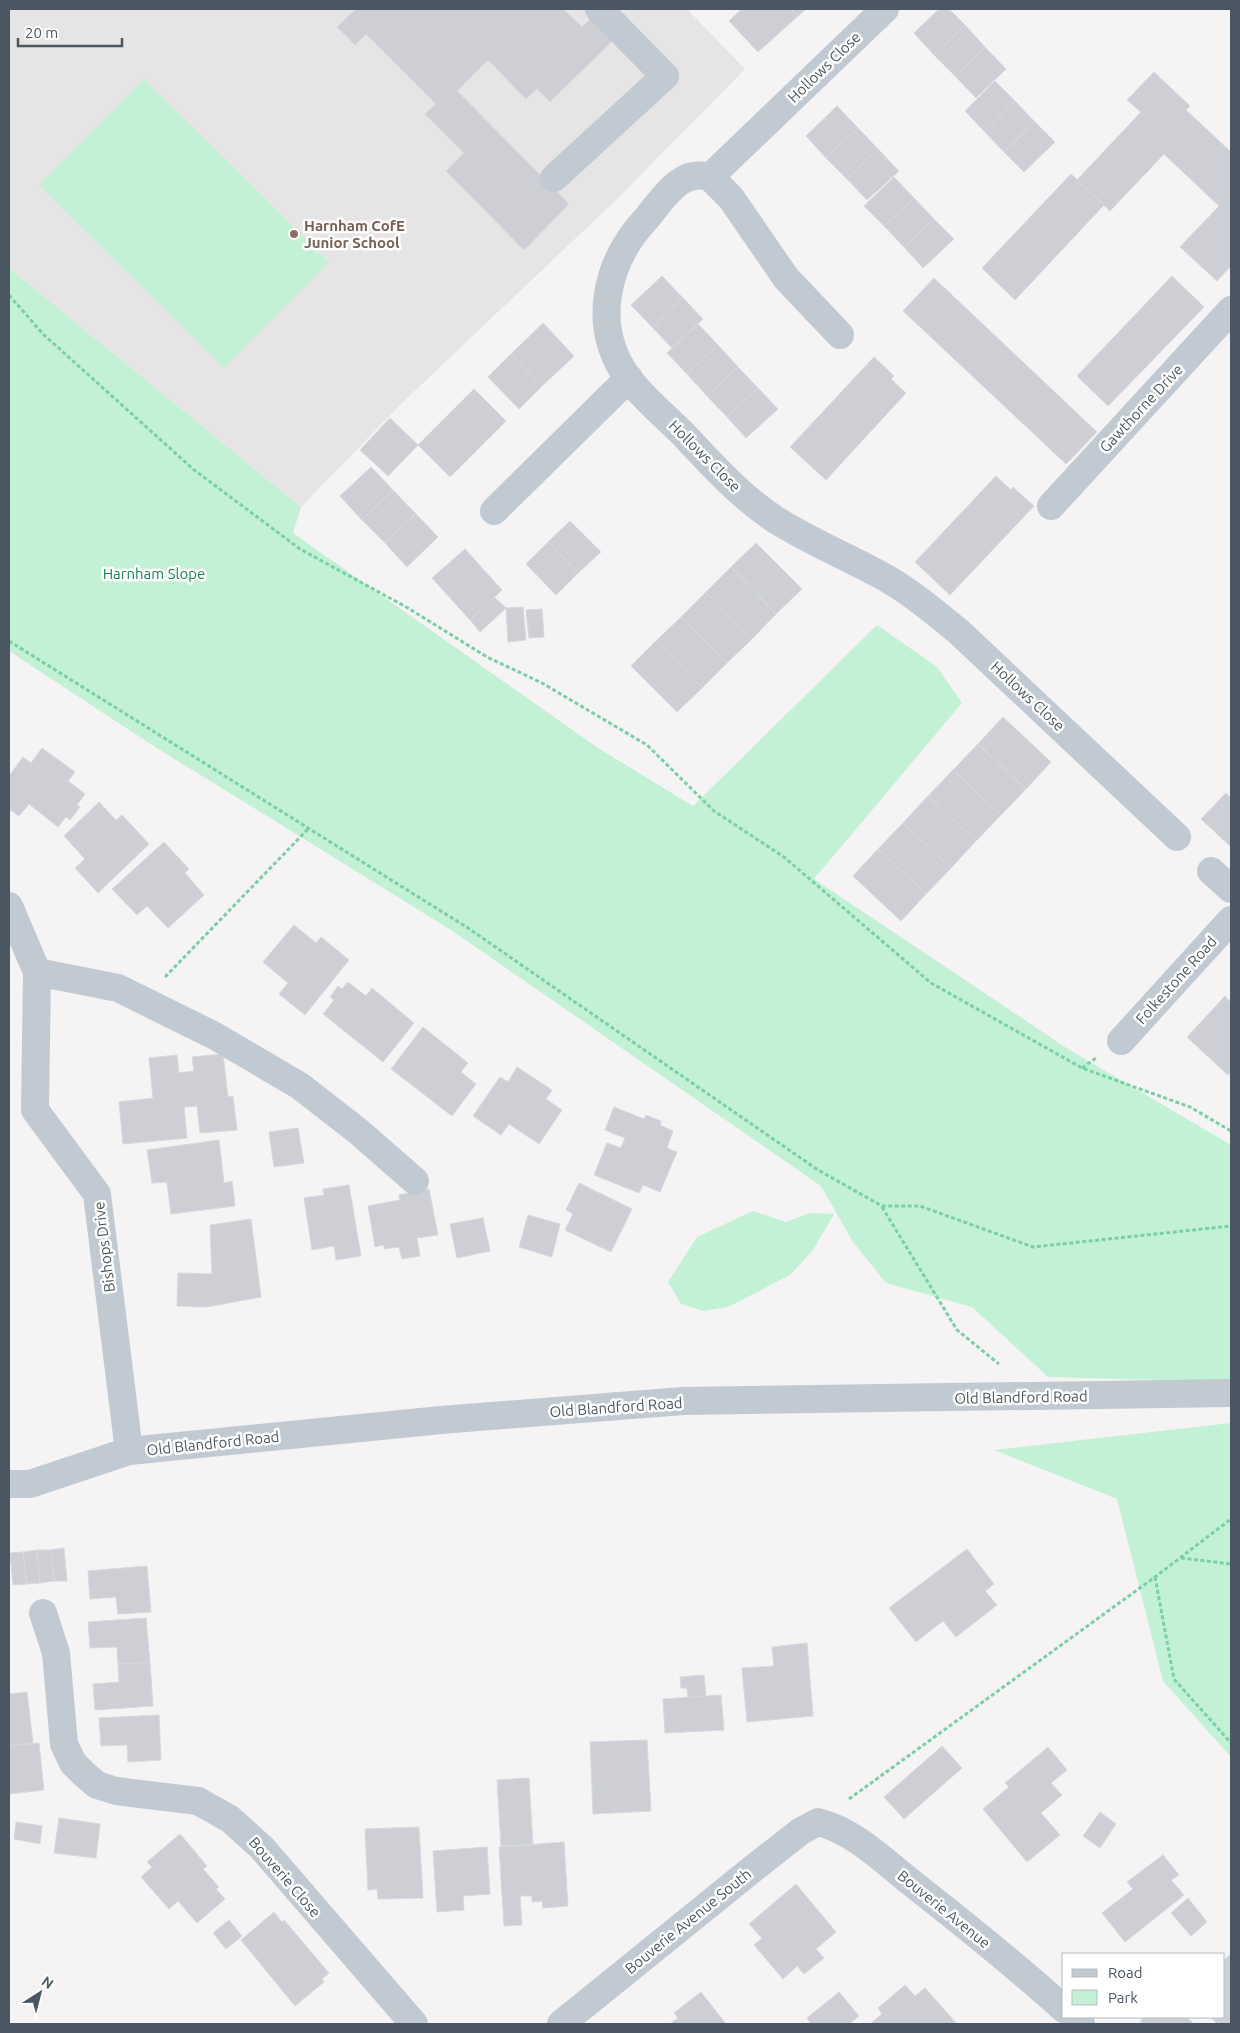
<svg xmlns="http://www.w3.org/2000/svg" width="1240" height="2033" font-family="Ubuntu,sans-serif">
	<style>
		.education { fill: #e6e4e5 }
		.green { fill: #c3f1d5 }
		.building { fill: #cdcfd5; stroke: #d7d9de }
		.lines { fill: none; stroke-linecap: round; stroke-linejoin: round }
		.path { stroke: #7ad0a6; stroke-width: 3; stroke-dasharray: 4 2.5; stroke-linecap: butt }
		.minor { stroke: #c1cad2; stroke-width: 28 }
		.education-dot { fill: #8d6e63; stroke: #fff; stroke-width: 2 }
		.labels { text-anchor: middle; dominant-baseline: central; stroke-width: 5; stroke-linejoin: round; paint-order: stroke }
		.street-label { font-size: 15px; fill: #4a5661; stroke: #fff }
		.education-label { font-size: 15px; font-weight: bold; fill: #785e54; stroke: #fff; text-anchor: start }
		.park-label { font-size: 15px; fill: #17864f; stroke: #fff }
	</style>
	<rect width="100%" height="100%" fill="#f5f3f3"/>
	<path class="education" d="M9 9H687L745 69 616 200 401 404 301 507 9 268Z"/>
	<path class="green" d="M144 79 329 262 224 368 39 185Z
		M9 268 301 507 293 533 598 748 693 806 877 625 937 667 962 703 814 879 1068 1049 1231 1145V1382L1048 1377 972 1307 886 1283 853 1242 821 1186 451 930 152 745 9 651Z
		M753 1211 786 1222 810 1213 834 1214 813 1250 790 1275 728 1307 704 1311 681 1304 668 1282 697 1237Z
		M1231 1423V1757L1163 1681 1117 1499 994 1450Z"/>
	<path class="building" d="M356 9H563L582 27 591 18 613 40 550 102 537 89 526 99 488 60 457 91 569 204 524 250 446 171 464 153 425 114 436 104 366 34 355 45 337 27Z
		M742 9H791L798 16 758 52 729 21Z
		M791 9H806L798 16Z
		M939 9H949L965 25 934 55 914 33Z
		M965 25 985 47 955 76 934 55Z
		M985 47 1006 69 976 98 955 76Z
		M1154 72 1190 106 1186 110 1231 152V266L1217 281 1180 247 1219 206 1164 154 1110 211 1077 180 1141 112 1127 100Z
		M995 81 1015 101 984 131 965 111Z
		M1015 101 1035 122 1004 152 984 131Z
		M837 106 858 128 826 158 806 136Z
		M1035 122 1055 142 1024 172 1004 152Z
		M858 128 878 149 847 179 826 158Z
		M878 149 899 171 867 200 847 179Z
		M1071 174 1104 205 1015 300 982 268Z
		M894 177 914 198 884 226 864 206Z
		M914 198 934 219 904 247 884 226Z
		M934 219 954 239 923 268 904 247Z
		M662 276 683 298 652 327 631 305Z
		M1172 276 1204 307 1108 406 1077 376Z
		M934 278 1097 432 1066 464 903 311Z
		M683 298 703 319 672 348 652 327Z
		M543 323 574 356 542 386 511 354Z
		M698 324 718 345 687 374 667 353Z
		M718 345 738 367 707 396 687 374Z
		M511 354 542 386 519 409 488 377Z
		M874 357 894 376 891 379 906 393 826 480 790 447Z
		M738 367 758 388 727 417 707 396Z
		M758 388 778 409 746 438 727 417Z
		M474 389 506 421 485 442 453 410Z
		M453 410 485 442 450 477 418 445Z
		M390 418 418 445 388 476 360 450Z
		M371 467 393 490 362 520 340 496Z
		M996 476 1011 490 1013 487 1034 506 950 595 915 562Z
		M393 490 416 514 385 543 362 520Z
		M416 514 438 537 407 567 385 543Z
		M570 521 601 552 578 573 548 542Z
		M548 542 578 573 556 595 526 564Z
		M756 543 802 589 776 614 731 567Z
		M465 549 502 590 470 620 432 578Z
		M731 567 776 614 752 639 706 592Z
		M706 592 752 639 727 663 681 617Z
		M494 597 506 608 480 632 470 620Z
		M523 607 526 640 508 642 506 608Z
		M542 609 544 637 529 638 526 610Z
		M681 617 727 663 702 688 656 641Z
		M656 641 702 688 677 712 631 666Z
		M1003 717 1051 762 1026 789 978 744Z
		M978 744 1026 789 1001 815 953 770Z
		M42 748 75 772 68 781 85 794 77 805 80 807 70 820 66 817 58 827 29 804 19 816 9 809V776L23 757 31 763Z
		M953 770 1001 815 976 841 928 796Z
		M1226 793 1231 798V847L1201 819Z
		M928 796 976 841 951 868 903 823Z
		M99 802 116 820 122 815 149 844 98 893 75 868 85 859 64 836Z
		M903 823 951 868 926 894 878 849Z
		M164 842 189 869 185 873 204 895 168 928 147 906 137 915 112 889Z
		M878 849 926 894 901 921 853 876Z
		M294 925 316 943 321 937 349 960 305 1015 279 994 288 983 263 962Z
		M348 982 366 996 372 988 414 1023 383 1062 323 1014 334 1000 330 997 338 986 342 989Z
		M1225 996 1231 1003V1071L1228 1075 1187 1037Z
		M423 1027 468 1063 461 1072 476 1084 452 1116 391 1069Z
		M223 1054 228 1097 233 1096 237 1130 200 1133 197 1106 184 1107 187 1138 123 1144 119 1102 153 1098 149 1058 177 1055 179 1073 194 1071 192 1057Z
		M517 1067 552 1090 546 1099 562 1110 539 1144 509 1124 501 1135 473 1116 500 1077 508 1082Z
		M614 1107 644 1119 646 1115 661 1121 660 1125 673 1131 667 1148 677 1152 660 1192 643 1185 639 1193 594 1175 607 1143 621 1148 625 1138 605 1130Z
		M298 1128 304 1163 274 1167 269 1132Z
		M219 1140 224 1183 232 1181 235 1206 171 1214 167 1182 152 1183 147 1150Z
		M579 1183 632 1209 611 1252 565 1230 573 1214 566 1210Z
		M349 1185 361 1256 336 1260 334 1246 312 1250 304 1198 324 1195 323 1189Z
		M429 1189 438 1235 417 1238 420 1256 402 1259 399 1247 384 1249V1245L375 1247 368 1206 400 1200 399 1195Z
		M528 1215 560 1224 552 1257 519 1247Z
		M483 1218 490 1251 457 1258 450 1224Z
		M251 1219 261 1297 207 1307 177 1306 178 1273 212 1274 210 1225Z
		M64 1548 67 1581H54L51 1550Z
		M967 1549 994 1584 985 1591 997 1605 956 1637 943 1621 916 1642 889 1608Z
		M37 1550H51L54 1581 40 1583Z
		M37 1550 40 1583 27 1584 23 1552Z
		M23 1552 27 1584 13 1585 10 1553Z
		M147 1566 151 1612 118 1614 116 1597 90 1599 88 1571Z
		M146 1618 150 1662 118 1664 117 1647 90 1648 88 1622Z
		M807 1643 813 1716 747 1722 742 1668 774 1666 772 1647Z
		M150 1662 153 1706 95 1710 93 1684 119 1682 118 1664Z
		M704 1675 706 1696 688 1698 687 1688H681L680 1677Z
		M27 1692 33 1743 9 1746V1694Z
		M721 1695 724 1730 665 1733 663 1699Z
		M159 1715 161 1760 128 1762 127 1745 101 1746 99 1718Z
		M647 1740 651 1811 593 1814 590 1742Z
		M39 1743 44 1790 9 1794V1746Z
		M942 1746 962 1768 904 1819 884 1797Z
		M1048 1747 1067 1770 1051 1783 1062 1795 1041 1813 1060 1835 1027 1862 983 1809 1009 1787 1005 1783Z
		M529 1778 533 1845 501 1846 497 1780Z
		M1100 1812 1116 1824 1100 1848 1083 1836Z
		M59 1818 100 1824 96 1858 54 1853Z
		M16 1822 42 1826 40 1844 14 1839Z
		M419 1827 423 1898 378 1899 377 1889 368 1890 365 1829Z
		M180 1834 207 1866 203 1869 219 1887 216 1889 225 1899 197 1923 178 1901 169 1909 141 1877 152 1867 147 1862Z
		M564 1842 568 1906 543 1908 542 1901 532 1902V1896H520L522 1925 504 1926 499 1847Z
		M487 1847 490 1894 463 1896 464 1910 437 1912 433 1851Z
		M1163 1855 1179 1875 1171 1880 1184 1895 1125 1942 1102 1913 1133 1889 1127 1882Z
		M796 1884 836 1932 816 1949 824 1958 804 1974 797 1966 783 1979 754 1945 762 1938 749 1924Z
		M1188 1898 1207 1922 1191 1936 1171 1913Z
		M274 1912 282 1922 284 1920 329 1973 322 1979 324 1982 295 2006 241 1940Z
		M229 1920 242 1936 226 1949 213 1933Z
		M1231 1954V2024H1217L1211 2017H1224V1960Z
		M905 1985 915 1996 925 1988 957 2024H870L882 2014 878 2008Z
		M701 1992 726 2024H670L678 2018 674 2013Z
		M839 1992 859 2016 849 2024H811L807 2018Z
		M1144 2017H1186L1194 2024H1144L1140 2021Z"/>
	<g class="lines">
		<path class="path" d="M9 295 43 334 193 469 300 549 408 608 487 657 542 683 647 745 714 811 784 857 931 983 1082 1068 1190 1107 1231 1131
			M9 641 468 928 818 1170 882 1206H920L1033 1247 1231 1226
			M165 977 309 828
			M1082 1068 1096 1058
			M882 1207 957 1330 999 1364
			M1181 1558 1231 1564
			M1155 1577 1174 1679 1231 1743
			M849 1799 1155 1577 1231 1519"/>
		<path class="minor" d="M885 9 710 177C680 168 663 199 646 219 605 263 591 327 628 378 644 399 666 417 684 435 712 465 741 497 776 520 811 542 850 558 886 578 912 593 936 613 959 632L1177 837
			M710 177 731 198 786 278 840 335
			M554 178 665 76 599 9
			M1051 506 1231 310
			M494 511 629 378
			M1211 871 1231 889
			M9 906 37 972 118 988 215 1036 300 1086 359 1132 415 1181
			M37 972 35 1110 97 1194 129 1451
			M1121 1041 1231 920
			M9 1484H30L129 1451 441 1420 683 1401 1231 1393
			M43 1613 56 1653 64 1744 73 1763 84 1774 97 1785 116 1791 198 1801 230 1819 262 1848 414 2024
			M1073 2017 1081 2024
			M561 2024 755 1867 801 1831 818 1822C854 1831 884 1861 913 1884 964 1924 1015 1965 1064 2009"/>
	</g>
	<circle class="education-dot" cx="294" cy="234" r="5"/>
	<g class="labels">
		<g class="street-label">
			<text transform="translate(824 67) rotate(-44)">Hollows Close</text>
			<text transform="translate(1141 408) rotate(-47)">Gawthorne Drive</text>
			<text transform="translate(705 456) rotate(45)">Hollows Close</text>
			<text transform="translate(1028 696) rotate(43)">Hollows Close</text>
			<text transform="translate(1176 980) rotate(-48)">Folkestone Road</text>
			<text transform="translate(104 1247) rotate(-97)">Bishops Drive</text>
			<text transform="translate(1021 1397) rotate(-1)">Old Blandford Road</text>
			<text transform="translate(616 1407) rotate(-4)">Old Blandford Road</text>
			<text transform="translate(213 1443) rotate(-6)">Old Blandford Road</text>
			<text transform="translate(285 1877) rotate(49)">Bouverie Close</text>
			<text transform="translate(944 1909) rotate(39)">Bouverie Avenue</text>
			<text transform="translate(688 1921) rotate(-39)">Bouverie Avenue South</text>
		</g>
		<g class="education-label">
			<text x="304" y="225">Harnham CofE<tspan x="304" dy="17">Junior School</tspan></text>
		</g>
		<g class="park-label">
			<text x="154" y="573">Harnham Slope</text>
		</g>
	</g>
	<rect width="1240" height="2033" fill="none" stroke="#4a5661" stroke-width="20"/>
	<rect x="1062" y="1953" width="162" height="65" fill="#ffffff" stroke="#b7bbc0"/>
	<rect x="1072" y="1969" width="25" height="8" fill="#c1cad2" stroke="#b7bbc0"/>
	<text x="1108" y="1978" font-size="15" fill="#4a5661">Road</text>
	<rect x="1072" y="1990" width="25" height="15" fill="#c3f1d5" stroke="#b7bbc0"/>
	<text x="1108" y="2003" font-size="15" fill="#4a5661">Park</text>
	<g transform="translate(40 1993) rotate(36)" stroke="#ffffff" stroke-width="4" paint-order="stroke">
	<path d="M0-4L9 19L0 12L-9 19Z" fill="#4a5661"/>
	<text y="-8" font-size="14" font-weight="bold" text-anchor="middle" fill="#4a5661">N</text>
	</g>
	<path d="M18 38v8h104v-8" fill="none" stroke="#4a5661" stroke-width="2.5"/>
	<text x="25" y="38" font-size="15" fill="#4a5661" stroke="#ffffff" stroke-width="4" paint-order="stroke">20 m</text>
</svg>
